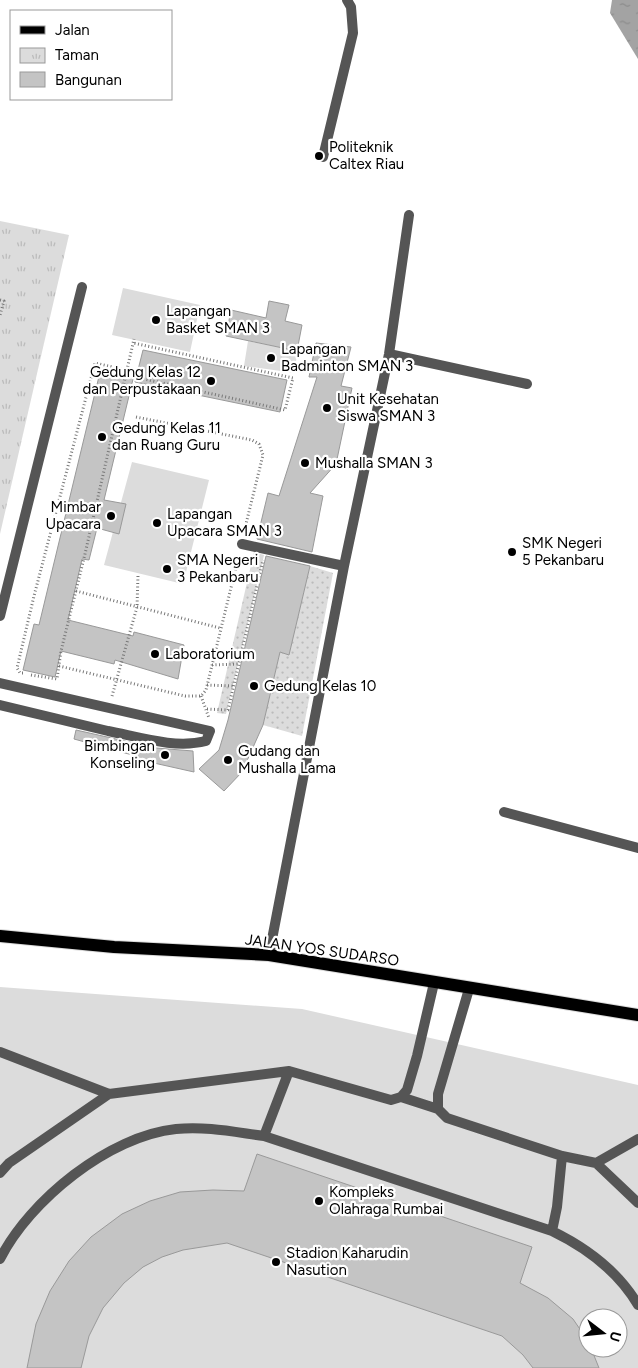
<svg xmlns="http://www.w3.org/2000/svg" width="638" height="1368" font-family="Figtree,sans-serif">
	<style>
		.grass { fill: #dcdcdc; fill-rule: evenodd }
		.park { fill: url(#park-tufts) }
		.garden { fill: url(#garden-dots) }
		.water { fill: url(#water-ripples) }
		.building { fill: #c4c4c4; stroke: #999 }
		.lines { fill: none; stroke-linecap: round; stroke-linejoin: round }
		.primary-casing { stroke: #dbdbdb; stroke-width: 14 }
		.path { stroke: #777; stroke-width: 3; stroke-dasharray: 1 2.5; stroke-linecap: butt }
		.lane { stroke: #555; stroke-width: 10 }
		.primary { stroke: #000; stroke-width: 12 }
		.poi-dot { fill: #000; stroke: #fff; stroke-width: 2 }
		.labels { text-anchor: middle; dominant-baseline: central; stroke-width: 4.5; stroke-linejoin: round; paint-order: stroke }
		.poi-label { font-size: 15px; fill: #000; stroke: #fff; text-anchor: start }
		.street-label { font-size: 15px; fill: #000; stroke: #fff }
	</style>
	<defs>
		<pattern id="park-tufts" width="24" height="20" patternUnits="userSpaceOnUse" patternTransform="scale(1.25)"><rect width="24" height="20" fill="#dcdcdc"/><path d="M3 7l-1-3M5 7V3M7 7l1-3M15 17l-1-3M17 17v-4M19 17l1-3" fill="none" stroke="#bbb"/></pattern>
		<pattern id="garden-dots" width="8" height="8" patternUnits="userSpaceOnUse" patternTransform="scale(1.25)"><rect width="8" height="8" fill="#dcdcdc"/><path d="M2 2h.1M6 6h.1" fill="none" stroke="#bbb" stroke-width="1.8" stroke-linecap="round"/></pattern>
		<pattern id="water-ripples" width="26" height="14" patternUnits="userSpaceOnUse" patternTransform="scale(1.25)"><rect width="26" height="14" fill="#a3a3a3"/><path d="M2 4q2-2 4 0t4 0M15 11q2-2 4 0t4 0" fill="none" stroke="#8b8b8b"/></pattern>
	</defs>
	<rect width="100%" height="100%" fill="#fff"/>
	<path class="grass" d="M123 288 200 305 190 352 112 335Z
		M248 341 297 351 295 373 244 366Z
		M132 462 209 480 183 584 104 565Z
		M0 987 302 1009 638 1085V1368H0ZM588 1318H618V1348H588Z"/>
	<path class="park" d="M0 221 69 235 0 534Z"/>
	<path class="garden" d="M254 552 264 555 226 714 217 713Z
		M310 566 333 573 302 736 263 725 280 652 289 654Z"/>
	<path class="water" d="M612 0H638V59L610 13Z"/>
	<path class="building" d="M269 301 289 305 285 321 302 325 297 351 226 336 231 310 266 318Z
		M316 343 351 347 341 386 352 388 336 464 310 493 323 496 312 552 257 539 268 493 279 496 317 377H309Z
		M143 350 287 380 280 412 135 382Z
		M101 368 134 375 104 500 126 504 119 534 97 528 89 560 82 559 68 620 133 636 134 632 184 645 178 679 115 660 114 664 61 651 55 677 23 670 34 624 39 625Z
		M266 556 310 566 289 655 280 652 263 725 242 772 224 791 199 769 219 750 228 720Z
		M76 730 156 748 193 751 194 772 136 759V756L74 739Z
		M257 1154 532 1247 520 1283 548 1298 573 1319 588 1341V1348H591L599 1368H533L523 1355 502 1336 227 1243 183 1250 162 1257 143 1267 124 1283 103 1308 89 1336 81 1368H27L36 1324 50 1291 69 1261 91 1237 122 1214 150 1201 180 1192 213 1190 244 1191Z"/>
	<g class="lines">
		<g class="primary-casing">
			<path id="primary" d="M0 936 114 947 269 955 638 1015"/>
		</g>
		<path class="path" d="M0 300 4 301 0 315
			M126 375 285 410 293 378 133 343
			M136 417 252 440 259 444 263 455 244 532
			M76 591 220 628
			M212 665 239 664
			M59 666 185 696H201L206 690 239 555
			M23 673H20L17 668 34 596 95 363 127 370
			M31 675 57 679 61 651 85 554 134 339
			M207 685 233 686
			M112 696 137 607 138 575
			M201 696 209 718
			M207 709 228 710 263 560"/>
		<path class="lane" d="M323 157 353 33 351 7 347 0
			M389 354 527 384
			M242 544 344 566
			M0 616 82 287
			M0 683 210 731 206 741C175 749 139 737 108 731 72 722 36 714 0 705
			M504 812 638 848
			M269 955 344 566 389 354 409 215
			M469 989 438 1094V1109L447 1118 562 1156 557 1207 552 1231C587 1248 618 1271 638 1305
			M0 1052 109 1094
			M401 1097 438 1109
			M264 1136 552 1231
			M562 1156 596 1163 638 1203
			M596 1163 638 1139
			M0 1173 9 1163 109 1094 289 1071
			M0 1259C30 1200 109 1136 176 1129 206 1126 234 1132 264 1136L289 1071 391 1100 401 1097 407 1090 417 1056 434 983"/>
		<use href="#primary" class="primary"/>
	</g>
	<g class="poi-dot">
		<circle cx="319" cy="156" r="5"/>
		<circle cx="156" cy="320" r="5"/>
		<circle cx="271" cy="358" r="5"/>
		<circle cx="211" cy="381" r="5"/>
		<circle cx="327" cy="408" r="5"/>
		<circle cx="102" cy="437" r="5"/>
		<circle cx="305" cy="463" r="5"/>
		<circle cx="111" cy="516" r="5"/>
		<circle cx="157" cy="523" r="5"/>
		<circle cx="512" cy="552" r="5"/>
		<circle cx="167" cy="569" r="5"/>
		<circle cx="155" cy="654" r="5"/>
		<circle cx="254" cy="686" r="5"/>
		<circle cx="165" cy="755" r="5"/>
		<circle cx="228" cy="760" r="5"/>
		<circle cx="319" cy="1201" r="5"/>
		<circle cx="276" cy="1262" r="5"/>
	</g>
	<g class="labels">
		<g class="poi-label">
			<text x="329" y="147">Politeknik<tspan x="329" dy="17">Caltex Riau</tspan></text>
			<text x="166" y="311">Lapangan<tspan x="166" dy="17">Basket SMAN 3</tspan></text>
			<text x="281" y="349">Lapangan<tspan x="281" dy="17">Badminton SMAN 3</tspan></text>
			<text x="201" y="372" text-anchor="end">Gedung Kelas 12<tspan x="201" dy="17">dan Perpustakaan</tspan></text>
			<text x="337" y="399">Unit Kesehatan<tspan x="337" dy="17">Siswa SMAN 3</tspan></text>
			<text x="112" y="428">Gedung Kelas 11<tspan x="112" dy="17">dan Ruang Guru</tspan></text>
			<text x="315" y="463">Mushalla SMAN 3</text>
			<text x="101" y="507" text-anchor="end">Mimbar<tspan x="101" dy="17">Upacara</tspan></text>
			<text x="167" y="514">Lapangan<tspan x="167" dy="17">Upacara SMAN 3</tspan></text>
			<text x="522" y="543">SMK Negeri<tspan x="522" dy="17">5 Pekanbaru</tspan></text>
			<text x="177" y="560">SMA Negeri<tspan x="177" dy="17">3 Pekanbaru</tspan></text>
			<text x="165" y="654">Laboratorium</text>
			<text x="264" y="686">Gedung Kelas 10</text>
			<text x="155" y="746" text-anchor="end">Bimbingan<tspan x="155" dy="17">Konseling</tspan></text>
			<text x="238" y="751">Gudang dan<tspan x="238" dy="17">Mushalla Lama</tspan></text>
			<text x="329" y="1192">Kompleks<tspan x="329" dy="17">Olahraga Rumbai</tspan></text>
			<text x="286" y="1253">Stadion Kaharudin<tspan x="286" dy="17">Nasution</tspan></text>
		</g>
		<g class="street-label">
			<text transform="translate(322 950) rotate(8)">JALAN YOS SUDARSO</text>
		</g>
	</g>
	<rect x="10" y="10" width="162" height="90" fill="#ffffff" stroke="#999999"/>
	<rect x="20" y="26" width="25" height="8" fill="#000000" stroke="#999999"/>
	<text x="55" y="35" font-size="15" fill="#000000">Jalan</text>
	<rect x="20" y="48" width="25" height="15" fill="url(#park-tufts)" stroke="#999999"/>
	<text x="55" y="60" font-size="15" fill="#000000">Taman</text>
	<rect x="20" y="72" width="25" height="15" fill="#c4c4c4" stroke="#999999"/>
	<text x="55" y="85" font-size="15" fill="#000000">Bangunan</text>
	<g transform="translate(603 1333) rotate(106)"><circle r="24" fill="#ffffff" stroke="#999999"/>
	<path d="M0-4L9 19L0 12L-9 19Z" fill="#000000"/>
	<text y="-8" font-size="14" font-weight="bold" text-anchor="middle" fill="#000000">U</text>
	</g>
</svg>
